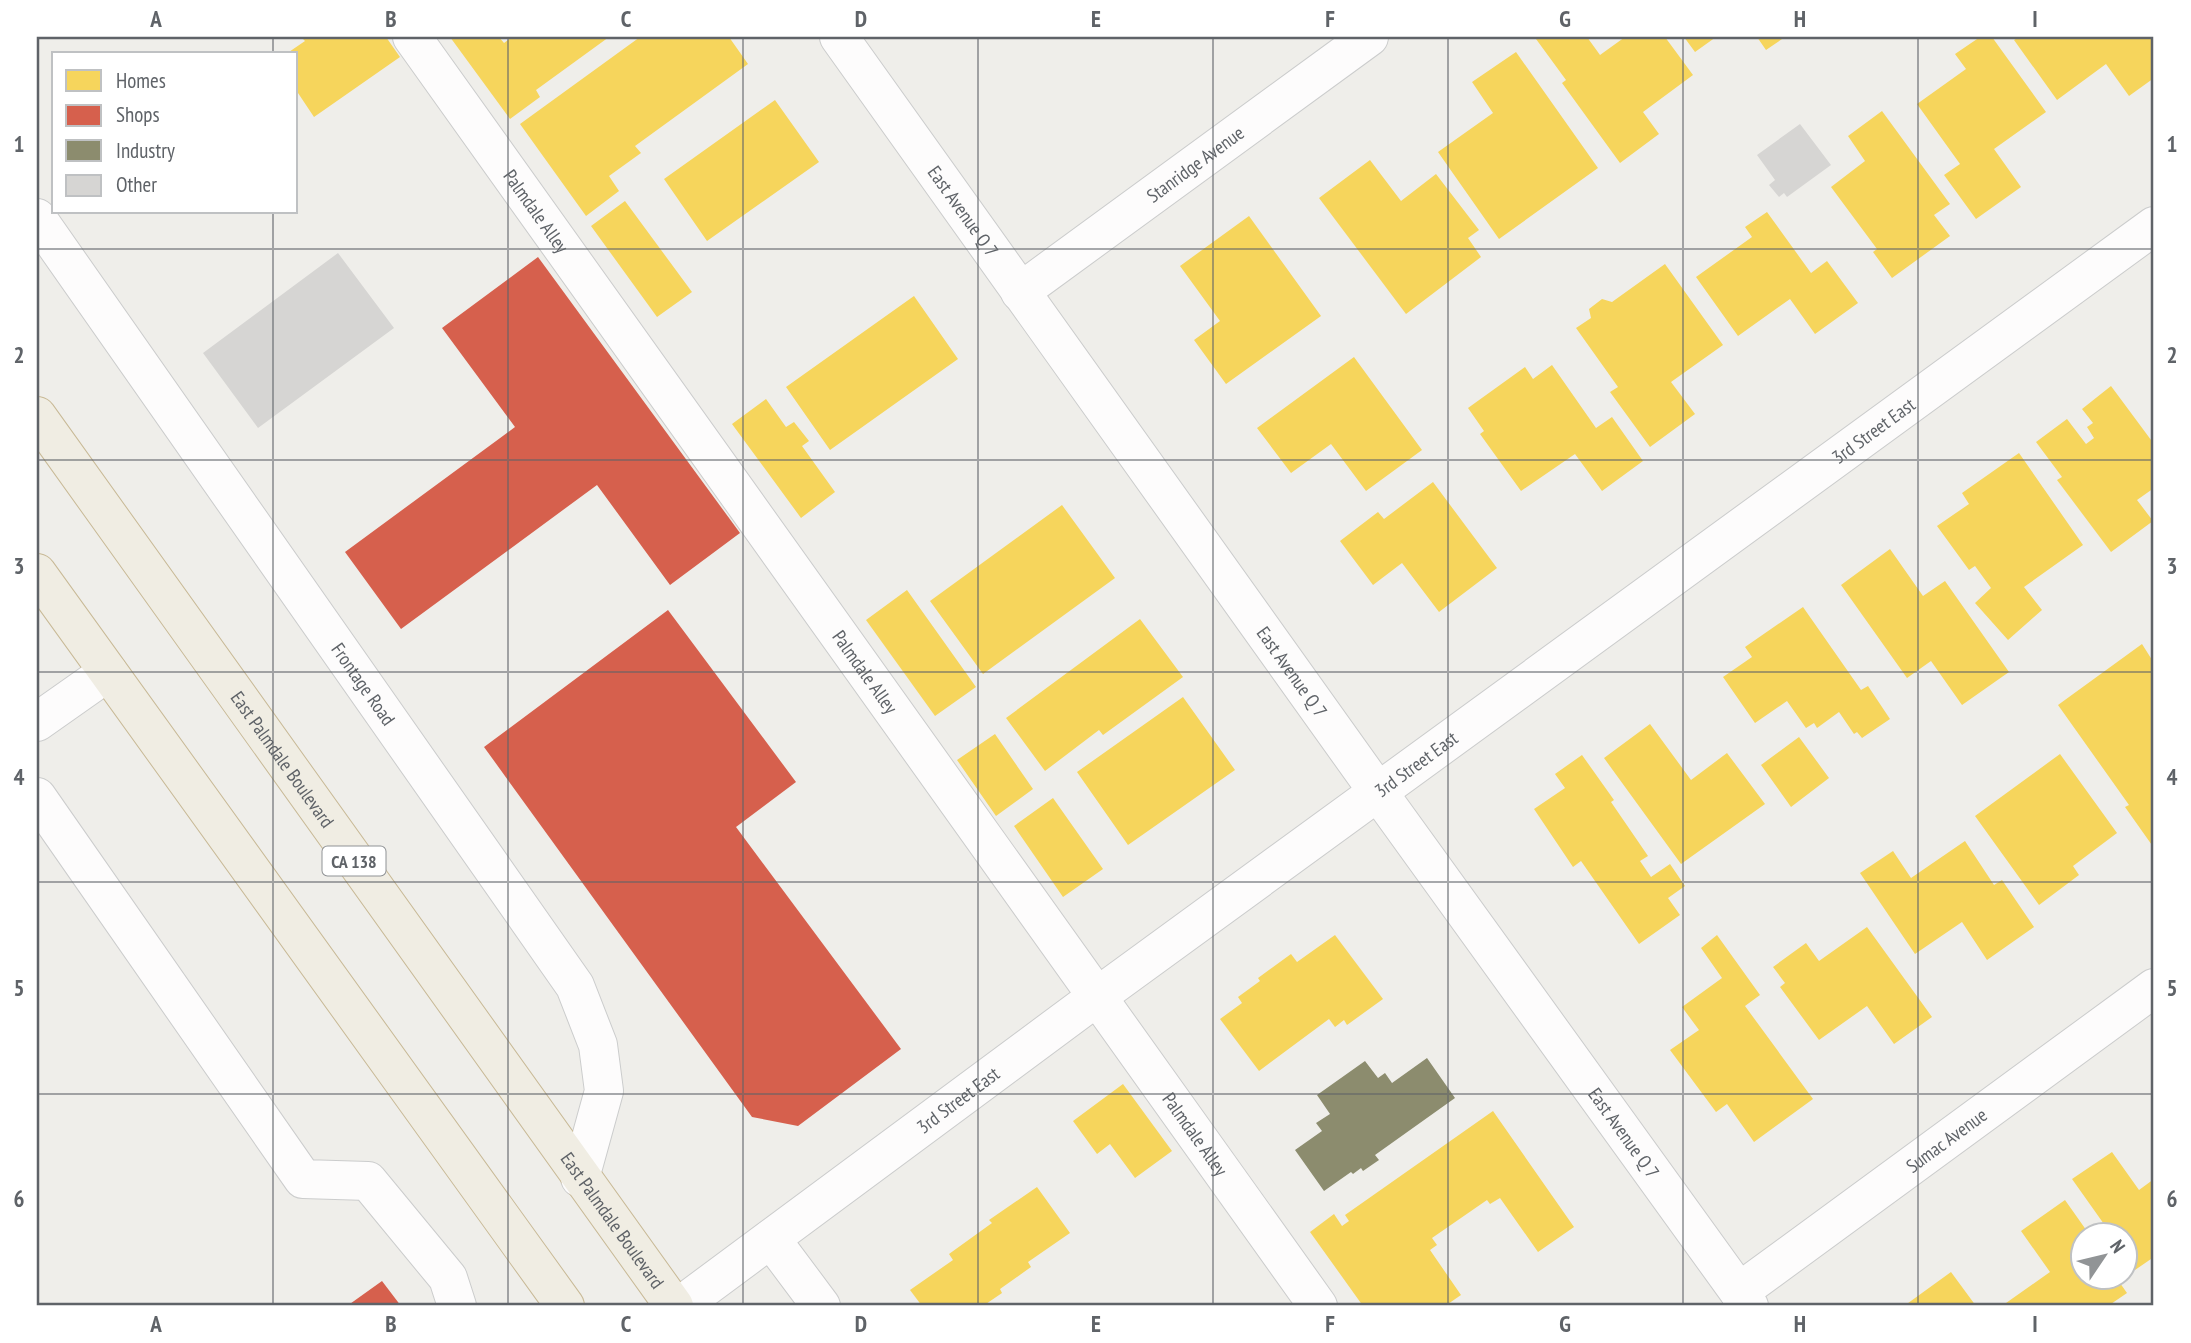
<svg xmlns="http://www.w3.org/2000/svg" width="2191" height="1343" font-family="'PT Sans Narrow',sans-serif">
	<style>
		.homes { fill: #f6d55c }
		.shops { fill: #d6604d }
		.industry { fill: #8c8c6e }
		.building { fill: #d6d5d3 }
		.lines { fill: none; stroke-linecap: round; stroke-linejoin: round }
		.minor-casing { stroke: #cbcccc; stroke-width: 40 }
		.highway-casing { stroke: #c8b996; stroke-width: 40 }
		.minor { stroke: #fdfcfc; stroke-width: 38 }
		.highway { stroke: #f0ede3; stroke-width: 38 }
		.grid { fill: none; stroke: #5f6368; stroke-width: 2; stroke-opacity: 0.55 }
		.labels { text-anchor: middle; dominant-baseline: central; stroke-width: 7; stroke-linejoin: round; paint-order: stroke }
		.shield { fill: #fff; stroke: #8f9295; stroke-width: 2 }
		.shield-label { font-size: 18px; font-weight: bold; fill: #5f6368 }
		.street-label { font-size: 19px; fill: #5f6368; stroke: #fff }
		.neatline { fill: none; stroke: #5f6368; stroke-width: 2.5 }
		.grid-label { font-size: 23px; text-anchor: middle; font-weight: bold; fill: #5f6368 }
	</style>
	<rect width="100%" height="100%" fill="#efeeea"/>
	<path class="homes" d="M301 37H386L400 57 314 117 296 90V54H286L305 41Z
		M450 37H499L504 43 512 37H609L536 90 540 97 510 119Z
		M640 37H729L748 64 635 146 641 153 609 176 619 191 586 216 520 124Z
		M1539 37H1587L1600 55 1625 37H1665L1693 75 1643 112 1659 134 1620 163 1562 83 1566 80 1536 39Z
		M1684 37H1716L1695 52Z
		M1757 37H1785L1766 50Z
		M1980 37H1992L2046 112 1994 149 2021 187 1976 219 1944 175 1960 164 1917 104 1966 69 1955 54Z
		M2019 37H2153L2154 78 2129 96 2106 64 2057 100 2014 40Z
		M1516 52 1598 168 1499 239 1438 152 1493 113 1472 82Z
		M775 100 819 162 707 241 664 179Z
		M1882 111 1950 204 1934 215 1950 236 1892 278 1873 252 1877 249 1831 187 1865 161 1848 136Z
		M1370 160 1401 201 1436 174 1479 230 1468 238 1481 257 1406 314 1319 198Z
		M625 201 692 292 657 317 591 226Z
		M1767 212 1811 273 1827 261 1858 303 1815 334 1790 299 1738 336 1696 277 1752 237 1745 227Z
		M1249 216 1321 316 1226 384 1194 340 1220 321 1180 266Z
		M1665 264 1723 345 1671 382 1695 414 1650 447 1610 392 1618 387 1576 328 1591 318 1589 309 1602 299 1612 302Z
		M914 296 958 359 830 450 786 387Z
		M1354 357 1422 450 1366 491 1331 444 1291 473 1257 428Z
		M1552 365 1596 428 1612 417 1643 461 1602 491 1575 454 1521 491 1480 434 1484 431 1468 408 1525 367 1533 379Z
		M2111 386 2154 444V488L2137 500 2153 521 2111 552 2057 480 2062 477 2036 442 2067 419 2086 444 2094 438 2087 427 2093 423 2082 409Z
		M766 399 786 427 794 422 809 441 802 446 835 492 801 518 732 424Z
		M2019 453 2083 545 2024 587 2042 610 2008 640 1975 603 1991 588 1975 566 1969 570 1937 526 1969 504 1962 493Z
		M1433 482 1497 568 1439 612 1402 563 1373 585 1340 541 1378 512 1384 519Z
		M1062 505 1115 578 983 674 930 601Z
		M1890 549 1923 596 1945 581 2009 672 1962 705 1931 661 1907 678 1841 585Z
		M907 590 976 687 935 716 866 620Z
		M1803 607 1861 690 1868 686 1890 719 1862 738 1857 732 1854 734 1839 712 1817 728 1814 723 1806 728 1787 701 1755 723 1723 677 1752 657 1745 647Z
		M1140 619 1183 677 1103 735 1099 730 1045 771 1006 718Z
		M2142 644 2154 663V848L2125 807 2129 805 2058 705Z
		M1183 697 1235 770 1128 845 1077 772Z
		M1650 724 1691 780 1727 753 1765 804 1681 864 1604 758Z
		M995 734 1033 789 996 816 957 760Z
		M1799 737 1829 778 1791 807 1761 765Z
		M2060 754 2117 833 2073 866 2079 875 2039 905 1975 816Z
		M1582 755 1614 800 1611 802 1648 856 1640 861 1651 877 1670 864 1685 886 1668 898 1680 915 1639 944 1581 861 1573 867 1534 809 1565 788 1555 774Z
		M1053 798 1103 869 1063 897 1014 826Z
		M1965 841 1994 885 2002 880 2034 927 1987 960 1962 922 1915 954 1860 873 1893 851 1911 878Z
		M1867 927 1932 1017 1894 1044 1867 1006 1819 1040 1780 987 1785 983 1773 967 1806 943 1819 961Z
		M1335 935 1383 999 1347 1025 1344 1020 1335 1027 1329 1019 1259 1071 1220 1019 1242 1003 1238 997 1260 981 1258 978 1291 954 1297 962Z
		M1717 935 1760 995 1745 1006 1813 1099 1754 1142 1727 1104 1716 1112 1670 1050 1699 1030 1682 1007 1722 978 1701 948Z
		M1123 1084 1172 1151 1135 1178 1110 1144 1097 1154 1073 1121Z
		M1493 1111 1574 1227 1538 1252 1500 1198 1490 1204 1487 1200 1432 1238 1437 1245 1430 1250 1461 1295 1445 1306H1363L1310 1232 1334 1214 1342 1226 1349 1221 1345 1215Z
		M2112 1152 2139 1190 2154 1179V1264L2151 1259 2135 1270 2124 1255V1234H2111L2072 1179Z
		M1037 1187 1070 1233 1028 1262 1031 1267 1000 1289 1002 1293 983 1306H922L910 1290 953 1260 949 1254 992 1223 989 1220Z
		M2065 1200 2089 1234H2082V1276H2115L2127 1293 2108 1306H2009L2006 1303 2050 1272 2021 1231Z
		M1951 1272 1976 1306H1904Z"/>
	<path class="shops" d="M538 257 740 533 670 585 597 485 401 629 345 552 515 427 442 328Z
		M668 610 796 782 736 827 901 1049 798 1126 752 1117 484 747Z
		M382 1281 401 1306H347Z"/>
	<path class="industry" d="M1427 1058 1455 1098 1375 1155 1379 1160 1363 1171 1361 1168 1353 1174 1351 1172 1324 1191 1295 1150 1322 1131 1316 1123 1330 1114 1317 1095 1365 1061 1378 1078 1385 1073 1392 1083Z"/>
	<path class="building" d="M1800 124 1831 165 1787 197 1784 193 1779 197 1769 185 1775 180 1757 155Z
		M338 253 394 328 258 428 203 353Z"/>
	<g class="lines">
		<g class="minor-casing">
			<g id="minor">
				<path id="s1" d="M412 37 1318 1306"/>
				<path id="s2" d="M839 37 1378 792 1749 1306"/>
				<path id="s3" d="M37 218 575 986 598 1045 604 1091 580 1178"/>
				<path id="s4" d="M1020 292 1369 37"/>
				<path d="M37 722 108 672"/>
				<path d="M37 797 303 1179 368 1181 448 1278 457 1306"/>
				<path d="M771 1239 821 1306"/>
				<path id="s5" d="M1739 1292 2154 988"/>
				<path id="s6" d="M680 1306 1098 996 2154 226"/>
			</g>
		</g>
		<g class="highway-casing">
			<g id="highway">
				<path id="s7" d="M37 416 674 1306"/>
				<path d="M37 573 565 1306"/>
			</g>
		</g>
		<use href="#minor" class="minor"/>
		<use href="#highway" class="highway"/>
	</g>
	<path class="grid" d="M273 37V54M508 37V1306M743 37V1306M978 37V1306M1213 37V1306M1448 37V1306M1683 37V1306M1918 37V1306M273 212V1306M37 249H2154M37 460H2154M37 672H2154M37 882H2154M37 1094H2154"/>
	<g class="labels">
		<rect class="shield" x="322.5" y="846.5" width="63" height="29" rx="5"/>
		<g class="shield-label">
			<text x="354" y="861">CA 138</text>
		</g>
		<g class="street-label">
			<text stroke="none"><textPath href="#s4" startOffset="217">Stanridge Avenue</textPath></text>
			<text stroke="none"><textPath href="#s1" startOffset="214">Palmdale Alley</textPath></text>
			<text stroke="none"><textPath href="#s2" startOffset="214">East Avenue Q 7</textPath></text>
			<text stroke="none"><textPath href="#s6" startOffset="1480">3rd Street East</textPath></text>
			<text stroke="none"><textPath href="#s1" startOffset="780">Palmdale Alley</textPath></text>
			<text stroke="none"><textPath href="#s2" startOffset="780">East Avenue Q 7</textPath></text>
			<text stroke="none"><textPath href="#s3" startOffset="569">Frontage Road</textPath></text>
			<text stroke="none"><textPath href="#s7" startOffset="422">East Palmdale Boulevard</textPath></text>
			<text stroke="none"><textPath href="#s6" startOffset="914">3rd Street East</textPath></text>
			<text stroke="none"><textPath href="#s6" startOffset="346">3rd Street East</textPath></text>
			<text stroke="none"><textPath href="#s1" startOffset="1348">Palmdale Alley</textPath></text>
			<text stroke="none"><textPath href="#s2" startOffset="1348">East Avenue Q 7</textPath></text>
			<text stroke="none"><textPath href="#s5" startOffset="257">Sumac Avenue</textPath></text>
			<text stroke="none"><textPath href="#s7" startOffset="989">East Palmdale Boulevard</textPath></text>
		</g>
	</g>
	<rect width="2191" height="1343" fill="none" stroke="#ffffff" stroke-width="77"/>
	<rect x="52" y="52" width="245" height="161" fill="#ffffff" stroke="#bfc1c3" stroke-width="2"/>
	<rect x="66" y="70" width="35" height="21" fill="#f6d55c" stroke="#bfc1c3" stroke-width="2"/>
	<text x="116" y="88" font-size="21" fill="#5f6368">Homes</text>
	<rect x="66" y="105" width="35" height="21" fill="#d6604d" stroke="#bfc1c3" stroke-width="2"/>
	<text x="116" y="122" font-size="21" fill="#5f6368">Shops</text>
	<rect x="66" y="140" width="35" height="21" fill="#8c8c6e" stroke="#bfc1c3" stroke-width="2"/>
	<text x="116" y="158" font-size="21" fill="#5f6368">Industry</text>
	<rect x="66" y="175" width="35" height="21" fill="#d6d5d3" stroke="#bfc1c3" stroke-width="2"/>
	<text x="116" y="192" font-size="21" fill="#5f6368">Other</text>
	<g transform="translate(2104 1256) rotate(55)"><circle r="33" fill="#ffffff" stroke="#bfc1c3" stroke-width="2"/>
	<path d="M0-5L12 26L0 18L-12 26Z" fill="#919496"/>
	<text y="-10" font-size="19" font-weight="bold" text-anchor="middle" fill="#5f6368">N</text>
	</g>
	<rect x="38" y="38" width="2114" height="1266" class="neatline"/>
	<g class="grid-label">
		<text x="156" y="27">A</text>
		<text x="391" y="27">B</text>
		<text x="626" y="27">C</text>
		<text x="861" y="27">D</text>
		<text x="1096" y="27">E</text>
		<text x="1330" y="27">F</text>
		<text x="1565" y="27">G</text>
		<text x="1800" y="27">H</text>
		<text x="2035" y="27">I</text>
		<text x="19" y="152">1</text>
		<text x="2172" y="152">1</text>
		<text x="19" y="363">2</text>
		<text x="2172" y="363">2</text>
		<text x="19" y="574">3</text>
		<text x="2172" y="574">3</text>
		<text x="19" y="785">4</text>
		<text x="2172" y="785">4</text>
		<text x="19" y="996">5</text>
		<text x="2172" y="996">5</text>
		<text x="19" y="1207">6</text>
		<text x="2172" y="1207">6</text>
		<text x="156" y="1332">A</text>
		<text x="391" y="1332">B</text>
		<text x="626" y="1332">C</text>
		<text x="861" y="1332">D</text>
		<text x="1096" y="1332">E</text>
		<text x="1330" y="1332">F</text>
		<text x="1565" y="1332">G</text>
		<text x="1800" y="1332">H</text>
		<text x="2035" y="1332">I</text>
	</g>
</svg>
